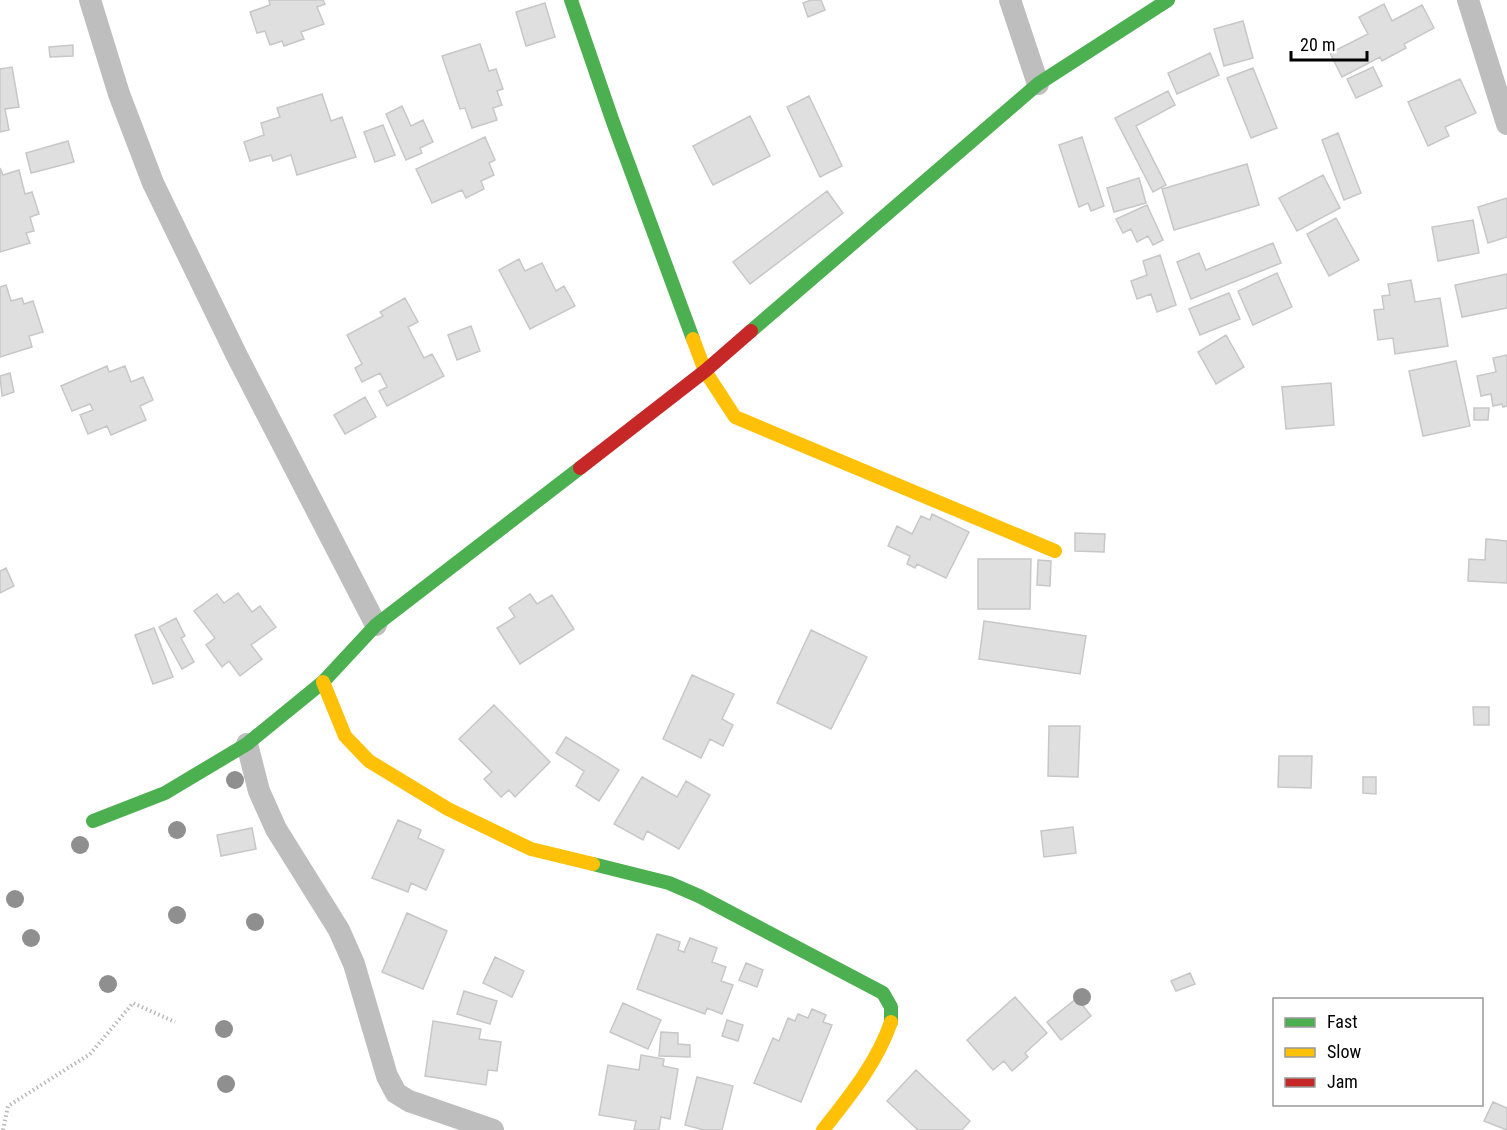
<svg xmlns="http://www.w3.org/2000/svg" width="1507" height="1130" font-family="'Roboto Condensed',sans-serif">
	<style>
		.building { fill: #dfdfdf; stroke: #c7c7c7; stroke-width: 1.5 }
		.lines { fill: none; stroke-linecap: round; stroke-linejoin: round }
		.path { stroke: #b9b9b9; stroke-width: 4; stroke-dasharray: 1.5 3; stroke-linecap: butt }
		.street { stroke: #bebebe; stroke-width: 22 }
		.fast { stroke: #4caf50; stroke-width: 14 }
		.slow { stroke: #ffc107; stroke-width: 14 }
		.jam { stroke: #c62828; stroke-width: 14 }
		.tree { fill: #8f8f8f }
	</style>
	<rect width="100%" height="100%" fill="#fff"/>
	<path class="building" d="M269 0H323L325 4 317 7 324 24 301 32 304 39 284 46 282 41 270 45 265 31 257 33 250 12 270 5Z
		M811 0H821L825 10 808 17 803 3Z
		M545 3 555 37 526 46 516 12Z
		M1384 4 1392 21 1422 5 1434 28 1404 44 1406 48 1382 61 1380 57 1342 77 1330 53 1368 34 1359 17Z
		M1243 21 1253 58 1224 66 1214 29Z
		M480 44 489 71 496 69 503 89 497 91 502 105 493 108 497 120 472 128 465 108 460 109 442 56Z
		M73 45V56L50 57 49 47Z
		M1210 53 1219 75 1177 94 1168 73Z
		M12 67 19 107 5 109 9 130 0 132V69Z
		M1373 67 1382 86 1356 98 1347 79Z
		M1253 68 1277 128 1251 138 1227 78Z
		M1460 79 1476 113 1445 127 1449 136 1428 146 1408 102Z
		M1168 91 1175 105 1136 126 1166 185 1153 192 1115 118Z
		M322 94 331 121 342 117 356 157 297 175 291 155 273 161 271 155 250 161 244 142 264 135 261 123 280 117 277 108Z
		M809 96 842 166 820 177 787 107Z
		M402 106 411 126 423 120 433 142 420 148 422 153 406 160 386 114Z
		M750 116 770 156 713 185 693 146Z
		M383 125 395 155 375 162 364 132Z
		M1338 133 1361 193 1344 200 1322 140Z
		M485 137 495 160 489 163 494 175 481 181 484 189 466 198 462 190 432 203 416 169Z
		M1082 137 1104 206 1091 211 1088 203 1079 207 1059 145Z
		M68 141 74 162 31 173 26 153Z
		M1247 164 1259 205 1174 230 1162 189Z
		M0 168 3 175 19 170 25 194 32 192 39 214 30 217 34 231 26 233 30 243 0 252Z
		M1323 175 1340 208 1297 231 1279 198Z
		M1139 178 1146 203 1114 212 1107 188Z
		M827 191 843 213 750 284 733 262Z
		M1507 198V237L1488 243 1478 207Z
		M1147 205 1163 240 1153 245 1148 236 1137 242 1131 229 1123 233 1116 219Z
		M1336 218 1359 260 1329 276 1307 234Z
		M1473 220 1479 253 1438 261 1432 227Z
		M1273 243 1281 263 1191 299 1177 262 1199 253 1206 270Z
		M1160 255 1176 305 1157 312 1151 294 1137 299 1131 281 1147 275 1143 261Z
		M519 259 525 271 542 263 556 291 564 286 575 306 530 329 499 270Z
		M1277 273 1292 307 1253 325 1238 291Z
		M1507 274V308L1462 317 1455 285Z
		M1411 280 1415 302 1440 298 1448 346 1395 354 1393 338 1378 340 1374 310 1384 309 1382 296 1390 295 1388 284Z
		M6 285 11 301 22 298 24 304 33 301 43 332 29 336 32 347 0 357V287Z
		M1229 293 1240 319 1200 335 1189 309Z
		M405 298 418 322 408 327 424 358 432 354 444 376 387 406 379 391 387 387 380 373 362 382 355 368 362 364 347 335 383 316 380 312Z
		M471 326 480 351 457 360 448 335Z
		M1226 335 1244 367 1216 384 1198 352Z
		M1507 355V406L1503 407 1502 404 1493 406 1491 394 1481 396 1477 376 1496 372 1493 358Z
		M1456 361 1470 426 1423 436 1409 371Z
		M107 366 109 372 125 366 131 382 143 377 153 400 140 406 146 420 111 435 107 426 88 434 80 415 93 410 90 404 72 411 61 386Z
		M10 373 14 392 2 396 0 376Z
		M1331 383 1334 425 1286 429 1282 387Z
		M365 397 376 417 345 434 334 415Z
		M1474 408H1489L1488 420H1474Z
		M932 514 969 532 946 578 917 564 915 568 907 564 910 556 888 546 897 526 912 534 921 516 930 520Z
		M1075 533 1105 534 1104 552 1075 551Z
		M1486 539 1507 541V583L1468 581 1469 559 1485 560Z
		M978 559H1031L1030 609H978Z
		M1038 560 1051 561 1050 586 1037 585Z
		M6 568 14 586 0 593V571Z
		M238 593 252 612 260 606 276 627 251 645 262 659 240 676 229 661 222 667 206 645 215 638 194 611 217 594 224 603Z
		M530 594 537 604 552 595 574 629 520 664 497 628 515 617 509 608Z
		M176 618 185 636 181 638 194 662 182 669 159 627Z
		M984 621 1086 636 1080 674 979 659Z
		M154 628 173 677 153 684 135 635Z
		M811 630 867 657 831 729 777 703Z
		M692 675 734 694 722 719 733 725 723 746 710 739 701 758 663 739Z
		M494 705 550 762 515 797 509 790 501 797 484 779 492 772 459 739Z
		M1473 707H1489V725H1474Z
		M1049 726H1080L1078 777 1048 776Z
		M566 737 619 770 599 801 576 786 584 771 556 753Z
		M1279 756H1312L1311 788 1278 787Z
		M642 777 677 797 686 781 710 795 679 849 647 831 643 840 614 824Z
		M1363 777H1376V794L1363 793Z
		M398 820 421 830 418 838 444 850 426 890 411 883 408 892 372 878Z
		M1073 827 1076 853 1044 857 1041 831Z
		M252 828 256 849 221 856 217 835Z
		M407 913 447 931 423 989 382 972Z
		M657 934 680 942 678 950 684 952 690 938 717 948 712 962 726 967 721 981 733 985 722 1014 707 1008 705 1014 637 989Z
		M495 957 524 971 512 997 483 983Z
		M746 963 763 970 757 987 739 980Z
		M1190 973 1195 984 1176 991 1171 981Z
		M464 991 497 1001 490 1024 457 1014Z
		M1015 997 1047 1033 1025 1053 1028 1057 1012 1071 1004 1061 993 1070 967 1040Z
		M1077 998 1091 1016 1061 1040 1047 1022Z
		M623 1003 661 1020 648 1049 610 1032Z
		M812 1009 826 1015 823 1022 832 1025 801 1102 754 1083 773 1038 779 1041 788 1018 795 1021 798 1014 808 1018Z
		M727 1020 743 1025 738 1041 722 1036Z
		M433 1021 481 1029 479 1039 501 1042 497 1071 488 1070 486 1085 425 1076Z
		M661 1032 678 1033V1044L690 1045V1057L659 1056Z
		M641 1055 664 1059 663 1066 678 1069 670 1119 661 1117 659 1130H634L636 1121 599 1115 608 1065 639 1070Z
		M916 1070 970 1121 962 1130H918L887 1101Z
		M697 1077 733 1086 722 1130H704L685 1125Z
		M1493 1102 1507 1108V1130L1484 1121Z"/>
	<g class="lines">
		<path class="path" d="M3 1130 8 1106 90 1054 133 1003 175 1022"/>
		<path class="street" d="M90 0 119 94 153 183 237 356 376 625
			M1010 0 1038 84
			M1468 0 1507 124
			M247 744 259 791 276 829 339 930 354 964 387 1076 396 1093 409 1101 493 1130"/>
		<path class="fast" d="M571 0 613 122 693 339
			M751 331 1038 84 1168 0
			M93 821 165 793 247 744 323 682 376 625 580 468
			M593 864 669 883 699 896 883 993 891 1007V1022"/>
		<path class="slow" d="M693 339 705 371 735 417 1055 551
			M323 682 345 736 369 761 448 809 531 849 593 864
			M823 1130C849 1097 877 1063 891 1022"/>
		<path class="jam" d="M580 468 705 371 751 331"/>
	</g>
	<g class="tree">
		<circle cx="235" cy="780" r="9"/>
		<circle cx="177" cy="830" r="9"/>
		<circle cx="80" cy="845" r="9"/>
		<circle cx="15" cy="899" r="9"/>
		<circle cx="177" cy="915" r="9"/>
		<circle cx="255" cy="922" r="9"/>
		<circle cx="31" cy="938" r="9"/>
		<circle cx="108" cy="984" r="9"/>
		<circle cx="1082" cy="997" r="9"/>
		<circle cx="224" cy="1029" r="9"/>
		<circle cx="226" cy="1084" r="9"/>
	</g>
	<rect x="1273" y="998" width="210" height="108" fill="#ffffff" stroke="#999999" stroke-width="1.5"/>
	<rect x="1285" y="1018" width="30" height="9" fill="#4caf50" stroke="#999999" stroke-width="1.5"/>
	<text x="1327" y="1028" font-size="18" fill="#000000">Fast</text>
	<rect x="1285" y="1048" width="30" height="9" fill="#ffc107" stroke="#999999" stroke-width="1.5"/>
	<text x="1327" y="1058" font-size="18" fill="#000000">Slow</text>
	<rect x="1285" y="1078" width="30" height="9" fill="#c62828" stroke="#999999" stroke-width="1.5"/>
	<text x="1327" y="1088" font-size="18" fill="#000000">Jam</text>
	<path d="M1291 51v9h76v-9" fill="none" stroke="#000000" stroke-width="3"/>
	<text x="1300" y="51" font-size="18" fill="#000000" stroke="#ffffff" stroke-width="4.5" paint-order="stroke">20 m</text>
</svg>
